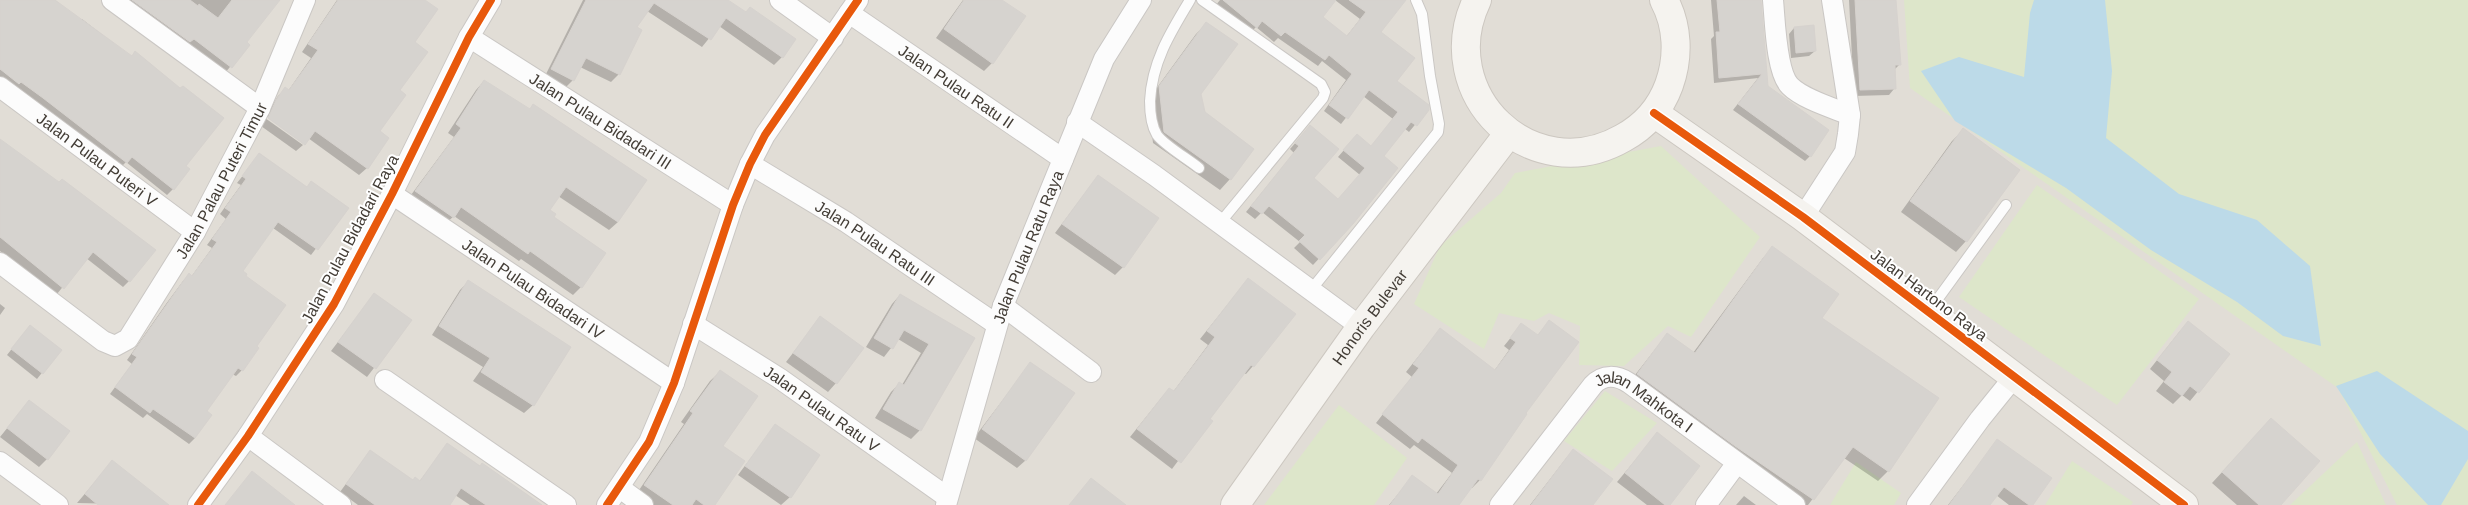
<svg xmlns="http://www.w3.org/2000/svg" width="2468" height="505" font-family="Helvetica,sans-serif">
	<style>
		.residential { fill: #e1ddd6 }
		.green { fill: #dde6ca }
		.water { fill: #bcdae8 }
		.shadow { fill: #0003 }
		.building { fill: #d6d3cf; stroke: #d6d2ce }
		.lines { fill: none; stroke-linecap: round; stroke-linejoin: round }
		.lane-casing { stroke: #cac7c4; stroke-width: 12 }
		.street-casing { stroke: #cac7c4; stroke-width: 22 }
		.secondary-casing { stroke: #ccc7c0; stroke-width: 30 }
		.lane { stroke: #fcfcfc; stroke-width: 10 }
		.street { stroke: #fcfcfc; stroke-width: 20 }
		.secondary { stroke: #f5f3ef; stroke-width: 28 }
		.cycleway-casing { stroke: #fff; stroke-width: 11 }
		.cycleway { stroke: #e8590c; stroke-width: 8 }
		.labels { text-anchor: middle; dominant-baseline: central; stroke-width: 4; stroke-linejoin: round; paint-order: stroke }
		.street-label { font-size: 16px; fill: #433d36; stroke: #fff }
	</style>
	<rect width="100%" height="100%" fill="#eeebe8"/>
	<path class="residential" d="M0 0H2468V505H0Z"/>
	<path class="green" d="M1904 0H2468V505H2397L2338 388 1910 88Z
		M1661 146 1760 237 1691 337 1668 326 1624 366 1579 365 1580 326 1549 313 1534 321 1499 313 1484 349 1414 304 1440 246 1501 193 1515 173Z
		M2037 185 2199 299 2117 405 1959 297Z
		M1605 391 1657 423 1612 471 1564 441Z
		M1339 405 1407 458 1374 505H1264Z
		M2357 442 2386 505H2290Z
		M2072 461 2133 502 2131 505H2045Z
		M1856 462 1901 493 1894 505H1830Z"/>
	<path class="water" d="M2034 0H2105L2112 71 2106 138 2179 194 2257 220 2310 266 2321 346 2283 336 2237 302 2151 250 2066 188 1955 121 1921 71 1959 57 2024 77 2030 13Z
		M2377 371 2468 431V459L2441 505H2428L2380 454 2336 386Z"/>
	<path class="shadow" d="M0 0H55L80 21 82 19 131 57 180 90 184 166 173 189 167 195 126 162 120 168 0 80Z
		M117 0H271L245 42 248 45 225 73Z
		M337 0H423L398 90 378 132 367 168 359 175 308 138 304 143 266 116 278 96 286 89 288 91 311 58 302 52Z
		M583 0H726L782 57 774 65 719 26 702 47 647 11 635 28 619 74 611 82 580 67 573 80 565 88 544 78Z
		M963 0H1000L992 63 984 71 936 38Z
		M1220 0H1334L1321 17 1346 37 1360 19 1335 0H1404L1380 32 1395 81 1428 109 1409 132 1404 128 1382 157 1352 223 1313 265 1294 248 1300 242 1262 212 1255 219 1246 212 1294 153 1290 149 1304 133 1313 178 1338 200 1360 175 1338 157 1351 142 1371 147 1393 119 1363 96 1341 124 1324 111 1346 80 1322 61 1318 66 1278 38 1274 42 1256 27 1250 33 1216 5Z
		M1711 0H1760L1767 86 1810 156 1805 161 1733 110 1758 78 1714 83 1711 39 1714 36Z
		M1849 0H1894L1900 64 1894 70V89L1889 95 1854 96Z
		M1206 24 1200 94 1204 113 1230 179 1220 190 1153 143 1148 100 1196 34Z
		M1794 28 1815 51 1809 56 1791 58 1789 34Z
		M484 81 618 222 609 230 558 196 549 210 581 287 573 295 521 259 519 261 454 216 444 225 408 199 454 137 448 133 476 90Z
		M265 118 303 145 296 151 261 126Z
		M1963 130 1966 241 1956 252 1901 212 1952 141Z
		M0 143 129 281 123 287 86 258 57 294 0 251Z
		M260 154 307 188 347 208 311 255 273 228 241 271 255 346 258 348 242 370 236 376 232 374 205 411 195 438 189 444 147 414 143 418 110 394 132 364 127 360 166 304 183 281 189 275 191 277 212 248 207 245 226 219 220 214 241 185 237 183Z
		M1098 176 1123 267 1115 275 1055 233Z
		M1773 248 1820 319 1888 471 1878 481 1844 458 1808 505H1798L1628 384 1667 334 1693 353 1763 258Z
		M1248 279 1253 366 1246 374 1244 373 1172 469 1130 437 1162 397 1170 389 1173 392 1208 345 1200 339Z
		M468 282 533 405 524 413 473 381 483 367 432 335 460 290Z
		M374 295 410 321 367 377 331 351Z
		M900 295 973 338 920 430 911 439 875 418 891 392 899 384 902 385 921 353 898 339 884 357 866 347 892 304Z
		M0 304 5 308 0 315Z
		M820 318 836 383 828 392 786 362Z
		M1549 322 1524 413 1480 480 1472 488 1470 486 1457 505H1389L1412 477 1436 494 1452 473 1414 445 1410 449 1376 423 1412 377 1406 372 1433 338 1440 330 1494 371 1509 350 1504 346 1521 325 1537 336Z
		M2180 331 2228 355 2190 401 2182 395 2173 404 2156 391 2164 381 2150 369Z
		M25 332 60 350 37 379 7 355Z
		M1030 364 1026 460 1017 468 974 438Z
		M721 371V446L713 505H648L635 496 684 424 681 422 710 381Z
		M29 401 47 459 39 467 0 437Z
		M775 426 790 497 781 505 738 475Z
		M2261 430 2279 505H2237L2212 483Z
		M1657 434 1668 505H1647L1617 482Z
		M1998 440 2031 505H2009L1996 495 1989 505H1948Z
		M447 445 541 505H470L455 495 449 505H358L340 492 370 451 412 481 419 482Z
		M1573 451 1591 505H1530L1567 457Z
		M112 462 167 505 77 503Z
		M1744 496 1756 505H1736Z"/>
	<path class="building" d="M0 0H55L132 56 135 51 180 88 183 86 224 118 186 166 190 169 174 190 132 157 127 163 43 98 21 82 19 84 0 69Z
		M132 0H190L198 6 199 4 218 18 232 0H280L247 42 250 45 232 68 194 39 190 42Z
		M338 0H425L438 9 415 42 428 52 400 90 406 95 380 131 389 138 368 169 315 131 305 145 268 118 276 100 285 87 289 90 318 50 308 44Z
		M586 0H728L746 12 750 7 796 39 783 58 726 18 711 40 654 3 637 27 642 30 620 75 586 58 574 81 551 69Z
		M964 0H1002L1026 16 993 64 944 29Z
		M1223 0H1336L1323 17 1347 36 1366 12 1349 0H1406L1381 32 1415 58 1397 81 1429 105V110L1417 126 1411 122 1384 156 1398 168 1353 224 1320 260 1299 241 1305 235 1269 206 1262 214 1251 206 1299 146 1295 143 1310 125 1339 149 1314 178 1338 199 1365 168 1343 150 1357 134 1371 146 1398 112 1369 90 1348 119 1329 105 1352 74 1329 55 1325 60 1285 32 1281 36 1262 21 1257 28Z
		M1717 0H1761L1768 86 1829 130 1811 157 1738 104 1762 74 1719 78 1716 32H1720Z
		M1855 0H1896L1901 65H1895L1896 89 1860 90Z
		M1206 22 1238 44 1201 94 1205 112 1254 149 1231 180 1164 132 1159 86Z
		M1814 25 1816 51 1796 53 1794 27Z
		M484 80 530 109 533 104 647 180 618 222 566 187 550 210 556 214 554 217 606 253 582 288 530 251 528 254 461 207 454 218 415 191 461 128 456 124Z
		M1963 128 2020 170 1967 242 1910 201Z
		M0 139 59 182 62 179 156 250 130 282 93 252 64 289 0 237Z
		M259 153 307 187 311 181 349 208 318 250 278 222 243 271 247 274 246 276 286 305 257 346 259 348 243 371 238 368 207 411 212 415 195 438 153 409 150 413 115 387 137 357 132 354 172 297 189 273 192 276 217 242 212 239 231 212 225 208 246 179 242 176Z
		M1098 175 1159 218 1124 268 1062 224Z
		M1772 246 1839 294 1822 318 1939 398 1889 472 1853 447 1814 500 1735 446 1637 374 1667 333 1695 353Z
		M1248 278 1296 314 1254 367 1251 365 1210 419 1213 421 1181 463 1137 429 1169 388 1174 391 1215 337 1207 331Z
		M468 280 571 347 534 406 481 372 490 358 439 326Z
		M374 293 412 320 376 369 338 342Z
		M900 294 975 338 921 431 883 409 899 382 904 385 929 344 904 330 893 349 874 338Z
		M820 316 864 348 837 384 793 353Z
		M1549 320 1579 342 1526 413 1527 414 1481 481 1478 479 1459 505H1390L1412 475 1438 494 1458 465 1422 438 1418 443 1382 414 1419 368 1413 364 1440 328 1495 370 1516 342 1510 338 1521 323 1538 335Z
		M2188 321 2230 354 2199 393 2190 386 2182 396 2164 382 2172 372 2157 360Z
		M30 325 62 350 43 374 11 349Z
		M1030 362 1075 393 1026 461 982 429Z
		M720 370 758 396 723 446 745 461 715 505H704L696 499 692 505H673L644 485 693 413 690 411Z
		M29 400 70 431 48 460 7 428Z
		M2271 418 2320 461 2281 505H2259L2222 472Z
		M775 424 820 455 791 498 745 466Z
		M1657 432 1700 466 1670 505H1665L1625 473Z
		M1997 439 2052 478 2033 505H2029L2004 487 1990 505H1949Z
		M447 443 480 466 482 463 542 505H486L461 488 450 505H375L346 484 370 450 413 480 415 477 420 481Z
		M1573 449 1613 479 1593 505H1531Z
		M112 460 169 505H98L85 494Z
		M252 471 295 505H225Z
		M1091 478 1126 505H1069Z"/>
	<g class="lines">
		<g class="lane-casing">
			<path id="lane" d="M1190 0C1170 33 1152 62 1150 101 1150 113 1151 125 1157 135 1164 145 1188 159 1199 168
				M1202 0 1321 84 1325 92 1323 98 1219 224
				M1311 290 1438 132 1439 124 1430 76 1422 14 1416 0
				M1929 311 2006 205"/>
		</g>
		<g class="street-casing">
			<g id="street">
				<path d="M112 0 260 108"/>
				<path d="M780 0 833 38"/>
				<path d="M1773 0C1775 20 1776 72 1790 86 1803 99 1833 108 1850 115"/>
				<path id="s1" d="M849 13 1063 159"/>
				<path id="s2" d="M469 37 733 205"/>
				<path id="s3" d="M0 87 195 232"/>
				<path d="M1077 122 1154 175 1361 327"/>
				<path id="s4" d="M750 164 846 222 996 324"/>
				<path id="s5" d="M392 194 674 383"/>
				<path d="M1803 217 1845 152 1848 134 1850 115 1832 0"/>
				<path id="s6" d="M0 263 103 341 115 346 128 339 195 232 260 108 305 0"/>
				<path d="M1003 306 1091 372"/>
				<path id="s7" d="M693 324 779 378 947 497"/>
				<path d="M385 380 566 505"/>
				<path d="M248 436 341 505"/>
				<path d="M0 462 58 505"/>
				<path d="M620 488 643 505"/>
				<path d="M198 505 248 436 334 304 392 194 469 37 491 0"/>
				<path d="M607 505 649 442 674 383 733 205 750 164 765 135 858 0"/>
				<path id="s8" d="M946 505 1003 306 1104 59 1141 0"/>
				<path id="s9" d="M1500 505 1593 385C1603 374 1617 375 1629 383L1795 505"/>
				<path d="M1706 505 1737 463"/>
				<path d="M1917 505 1980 419 2014 377"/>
			</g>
		</g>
		<g class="secondary-casing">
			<g id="secondary">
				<path d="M1477 0C1432 94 1532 190 1623 138 1645 126 1661 107 1669 85 1679 57 1678 26 1664 0"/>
				<path d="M1654 113 1803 217 2184 505"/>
				<path id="s10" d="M1235 505 1361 327 1509 133"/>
			</g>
		</g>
		<use href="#lane" class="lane"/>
		<use href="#street" class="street"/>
		<use href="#secondary" class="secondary"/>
		<g class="cycleway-casing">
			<path id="cycleway" d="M1654 113 1803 217 2184 505
				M198 505 248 436 334 304 392 194 469 37 491 0
				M607 505 649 442 674 383 733 205 750 164 765 135 858 0"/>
		</g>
		<use href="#cycleway" class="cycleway"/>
	</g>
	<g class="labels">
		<g class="street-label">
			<text stroke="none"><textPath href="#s1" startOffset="130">Jalan Pulau Ratu II</textPath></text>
			<text stroke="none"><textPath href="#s2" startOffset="156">Jalan Pulau Bidadari III</textPath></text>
			<text stroke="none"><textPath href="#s3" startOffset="121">Jalan Pulau Puteri V</textPath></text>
			<text stroke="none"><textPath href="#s6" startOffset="341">Jalan Palau Puteri Timur</textPath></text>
			<text transform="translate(350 239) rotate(-62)">Jalan Pulau Bidadari Raya</text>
			<text stroke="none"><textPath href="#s4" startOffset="148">Jalan Pulau Ratu III</textPath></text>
			<text stroke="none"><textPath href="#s8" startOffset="271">Jalan Pulau Ratu Raya</textPath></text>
			<text stroke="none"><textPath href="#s5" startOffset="170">Jalan Pulau Bidadari IV</textPath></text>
			<text transform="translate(1929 295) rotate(37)">Jalan Hartono Raya</text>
			<text stroke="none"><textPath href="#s10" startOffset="231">Honoris Bulevar</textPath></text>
			<text stroke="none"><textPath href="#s7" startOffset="154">Jalan Pulau Ratu V</textPath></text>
			<text stroke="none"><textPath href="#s9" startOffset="212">Jalan Mahkota I</textPath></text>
		</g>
	</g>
</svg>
